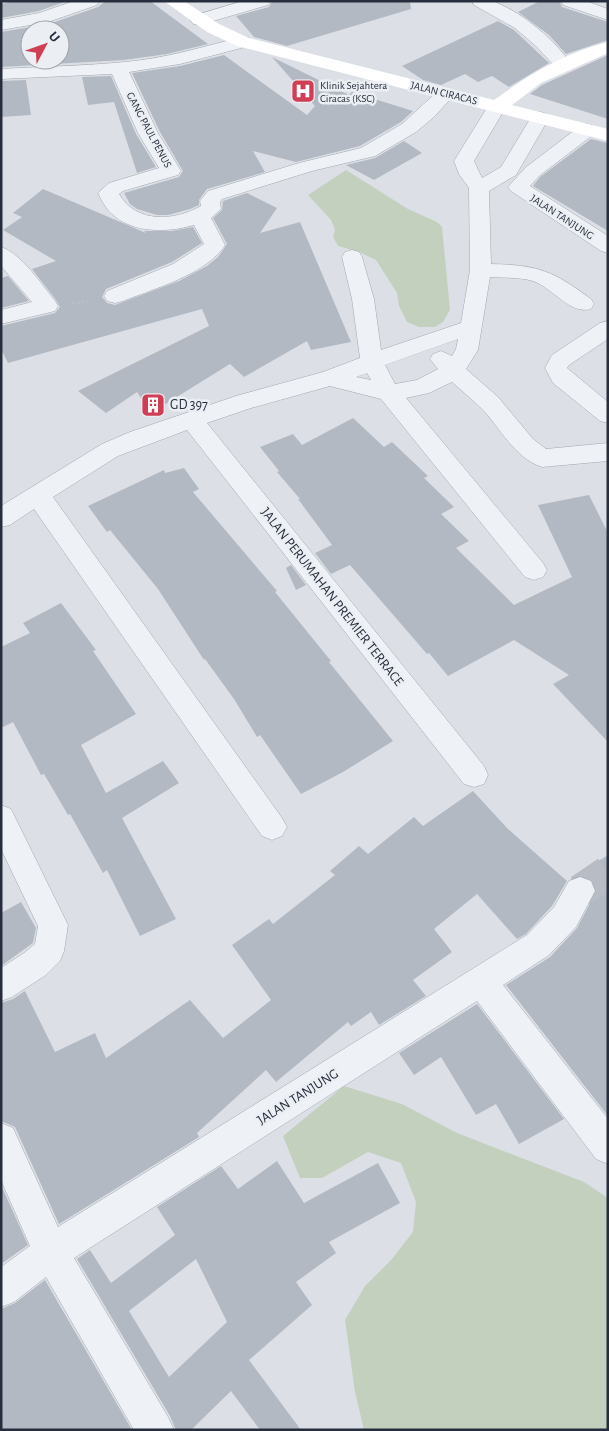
<svg xmlns="http://www.w3.org/2000/svg" width="609" height="1431" font-family="'Alegreya Sans',sans-serif">
	<style>
		.green { fill: #c2d0bd }
		.building { fill: #b3b9c3; fill-rule: evenodd }
		.lines { fill: none; stroke-linecap: round; stroke-linejoin: round }
		.street-tunnel { stroke: #b8bcc4; stroke-width: 33; stroke-dasharray: 33 17; stroke-linecap: butt }
		.street-casing { stroke: #a2a7b0; stroke-width: 1 }
		.path { stroke: #babec5; stroke-width: 2.5; stroke-dasharray: 2.5 2.5; stroke-linecap: butt }
		.street { fill: #eef1f5; fill-rule: evenodd }
		.secondary { fill: #fff; fill-rule: evenodd }
		.labels { text-anchor: middle; dominant-baseline: central; stroke-width: 5; stroke-linejoin: round; paint-order: stroke }
		.far-poi-label { font-size: 11px; fill: #262e3d; stroke: #ebeff4; text-anchor: start }
		.far-street-label { font-size: 11px; fill: #262e3d; stroke: #ebeff4 }
		.poi-label { font-size: 14px; fill: #262e3d; stroke: #ebeff4; text-anchor: start }
		.street-label { font-size: 14px; fill: #262e3d; stroke: #ebeff4 }
	</style>
	<rect width="100%" height="100%" fill="#dce0e6"/>
	<path class="green" d="M346 170 408 209 437 222 442 227 450 310 443 322 435 327H419L407 322 399 306 397 293 376 260 359 252 338 246 333 237 335 230 331 220 308 195Z
		M344 1086 402 1104 457 1133 584 1182 608 1198V1430H364L355 1392 345 1320 365 1286 391 1260 413 1232 416 1202 401 1163 368 1152 322 1178H300L283 1136Z"/>
	<path class="building" d="M14 1H67L39 11 1 18V4Z
		M106 1H150L208 44 167 54 124 60 1 67V32L49 24 98 7ZM30 30H60V60H30Z
		M272 1H410L411 9 287 46 254 37 236 16 269 7Z
		M540 1H559L562 7 608 22V40L566 54 549 35 518 12Z
		M498 21 514 30 549 63 509 87 492 76 478 82 465 74 441 85 423 80 402 66Z
		M224 55 307 115 315 106 272 57 349 95 352 92 413 111 401 122 360 146 296 162 253 151 265 172 207 189 199 200V205L190 209 168 215H157L137 209 130 204 124 193 179 177 183 171 160 132 132 73 180 66Z
		M608 55V119L530 94 542 85Z
		M111 76 136 134 156 167 137 173 114 102 88 105 82 77Z
		M26 80 31 115 1 117V81Z
		M591 139 608 143V231L533 186 540 177Z
		M404 141 422 153 374 180 346 165 375 158Z
		M43 189 146 233 144 231H172L193 227 202 243 172 262 106 289 102 297 107 303 115 305 179 281 207 266 218 257 227 244 213 218 222 210 223 201 247 193 277 208 260 233 300 222 351 342 311 350 307 341 244 377 230 364 151 413 137 392 106 413 78 391 209 326 202 309 8 363 1 349V326L55 313 60 307 56 300 32 269 56 261 3 230 22 217 13 213Z
		M8 276 29 301 1 308V278Z
		M353 418 384 447 392 442 428 476 424 478 454 507 441 514 469 541 456 548 514 605 572 577 538 505 589 495 608 533V742L553 684 569 675 514 640 448 676 429 653 427 654 350 565 331 574 315 553 332 545 298 499H300L277 472 279 471 260 447 293 434 302 445Z
		M184 468 199 489 193 492 277 591 275 592 331 661 329 662 393 741 343 772 301 794 260 735 257 737 234 699 205 659 204 660 158 589 110 530 107 532 88 506 164 470 165 473Z
		M291 565 306 585 296 590 286 568Z
		M61 603 96 650 93 651 136 714 81 745 106 793 163 761 179 783 122 818 176 919 140 936 107 870 103 873 70 814 68 815 44 774 41 775 13 722 1 728V647L30 633 23 623Z
		M473 791 507 828 567 881 552 906 526 934 517 939 477 894 434 929 452 952 413 980 426 996 379 1025 371 1012 351 1026 348 1022 276 1082 266 1070 197 1133 199 1137 59 1224 15 1127 1 1121V1003L13 999 25 991 55 1052 95 1033 106 1058 190 1000 223 1038 271 1000 232 945 269 919 273 924 335 875 330 871 359 846 368 854 414 817 423 826Z
		M608 855V1116L506 985 550 957 577 928 597 890 592 879 581 875 571 878Z
		M21 902 36 928 33 943 1 966V913Z
		M477 1004 564 1119 519 1144 496 1104 476 1115 441 1057 414 1075 399 1053Z
		M277 1161 304 1203 378 1163 400 1203 329 1242 336 1253 296 1282 312 1305 249 1360 301 1430H260L231 1391 191 1430H176L170 1416 77 1259 90 1250 111 1283 175 1235 157 1207 221 1166 238 1189ZM196 1259 227 1322 169 1377 129 1311Z
		M1 1185 28 1245 1 1264Z
		M45 1280 132 1430H1V1309L15 1303Z"/>
	<g class="lines">
		<path class="street-tunnel" d="M580 891 608 872"/>
		<g class="street-casing">
			<path id="street" d="M74 1H99L97 5 48 22 1 30V20L39 13Z
				M243 1H270L268 5 199 25 193 24 190 20 193 16Z
				M472 1C479 1 488 0 495 2 524 14 554 39 572 65L569 69 563 70 557 69 537 47 515 28 474 5Z
				M561 1H586L608 9V20L563 5Z
				M243 37 249 38 252 42 249 46 180 64 129 72 158 133 181 171 178 175 123 191 119 194C137 224 174 221 201 206L200 201 208 191 299 163 361 148 402 124 439 90 446 88 453 90 455 94 434 117 416 132 375 156 312 171 222 199 220 202 221 209 211 218 225 245C207 274 153 289 123 301L115 303 107 301 104 296 107 291 173 264 204 244 194 225C167 233 129 234 108 210 104 205 101 199 98 193L109 183 159 168 138 133 112 74 1 79V69C48 66 96 66 142 60 177 55 209 45 243 37Z
				M497 101 504 103 506 107 474 161 482 178 501 167 533 114 540 112 547 114 549 118 516 175 489 191 491 264C539 265 553 271 591 299L594 304 591 309C570 315 553 288 533 281 520 277 504 278 490 277L478 350 466 369 498 397 533 439 546 449 608 443V461L542 467C514 458 501 428 481 408 472 399 462 391 452 382L429 393 406 398 543 563 547 570 543 577 534 580 525 577 381 399 330 386 251 408 207 423 484 766 488 775 484 784 474 787 464 784 187 430 118 456 53 497 282 818 287 827 282 836 272 840 262 836 34 509 10 525 1 527V506L102 444 130 432 236 396 323 372 360 358 352 299 342 257 345 252 352 250 359 252 362 257 374 299 381 350 461 323 470 270 469 188 459 174 454 161 490 103ZM458 339 456 349 452 356 441 351 433 354 430 359 438 369 417 380 395 384 385 365ZM367 373 371 380 356 377Z
				M587 124 594 126 597 130 594 134 539 176 530 186 608 236V253L601 251 511 191 508 187 525 168 580 126Z
				M1 247C21 253 42 285 55 301L58 306 55 311 1 324V310L32 302 1 266Z
				M608 321V339L569 365 567 368 608 402V423L600 421 553 383 545 368 552 355 600 323Z
				M1 805 11 809 68 925 64 951 60 961 46 975 12 997 1 1001V968L24 953 35 944 38 926 1 849Z
				M580 877 591 881 595 891 576 927 549 955 503 985 608 1119V1164L596 1159 477 1001 74 1258 168 1417 174 1430H134L46 1277 14 1302 1 1307V1267L30 1246 1 1180V1123L13 1128 58 1227 527 935 554 907 569 881Z"/>
		</g>
		<path class="path" d="M72 303 88 301"/>
		<use href="#street" class="street"/>
		<path class="secondary" d="M164 1H184L219 24 249 38 494 100C528 75 566 52 608 42V53L541 83 512 105 608 129V141L237 46 207 32Z"/>
	</g>
	<defs>
		<g id="hospital-square" transform="scale(1.25)"><rect x="-9" y="-9" width="18" height="18" rx="4" fill="#cf3e55" stroke="#ebeff4"/><path d="M-5-5h3v3.5h4V-5h3V5h-3V1.5h-4V5h-3Z" fill="#fff"/></g>
		<g id="building-square" transform="scale(1.25)"><rect x="-9" y="-9" width="18" height="18" rx="4" fill="#cf3e55" stroke="#ebeff4"/><path d="M-4-6H4V6H1V3H-1V6H-4ZM-2.5-4.3h1.7v1.8h-1.7ZM.8-4.3h1.7v1.8H.8ZM-2.5-1h1.7V.8h-1.7ZM.8-1h1.7V.8H.8Z" fill="#fff"/></g>
	</defs>
	<g fill-rule="evenodd">
		<use href="#hospital-square" x="303" y="91"/>
		<use href="#building-square" x="153" y="405"/>
	</g>
	<g class="labels">
		<g class="far-poi-label">
			<text x="320" y="85">Klinik Sejahtera<tspan x="320" dy="13">Ciracas (KSC)</tspan></text>
		</g>
		<g class="far-street-label">
			<text transform="translate(444 93) rotate(14)">JALAN CIRACAS</text>
			<text transform="translate(149 130) rotate(62)">GANG PAUL PENUS</text>
			<text transform="translate(562 217) rotate(33)">JALAN TANJUNG</text>
		</g>
		<g class="poi-label">
			<text x="170" y="405">GD 397</text>
		</g>
		<g class="street-label">
			<text transform="translate(332 597) rotate(52)">JALAN PERUMAHAN PREMIER TERRACE</text>
			<text transform="translate(298 1097) rotate(-32)">JALAN TANJUNG</text>
		</g>
	</g>
	<rect width="609" height="1431" fill="none" stroke="#262e3d" stroke-width="5"/>
	<g transform="translate(45 45) rotate(49)"><circle r="24" fill="#ebeff4" stroke="#9ca2ab"/>
	<path d="M0-4L9 19L0 12L-9 19Z" fill="#cf3e55"/>
	<text y="-8" font-size="14" font-weight="bold" text-anchor="middle" fill="#262e3d">U</text>
	</g>
</svg>
